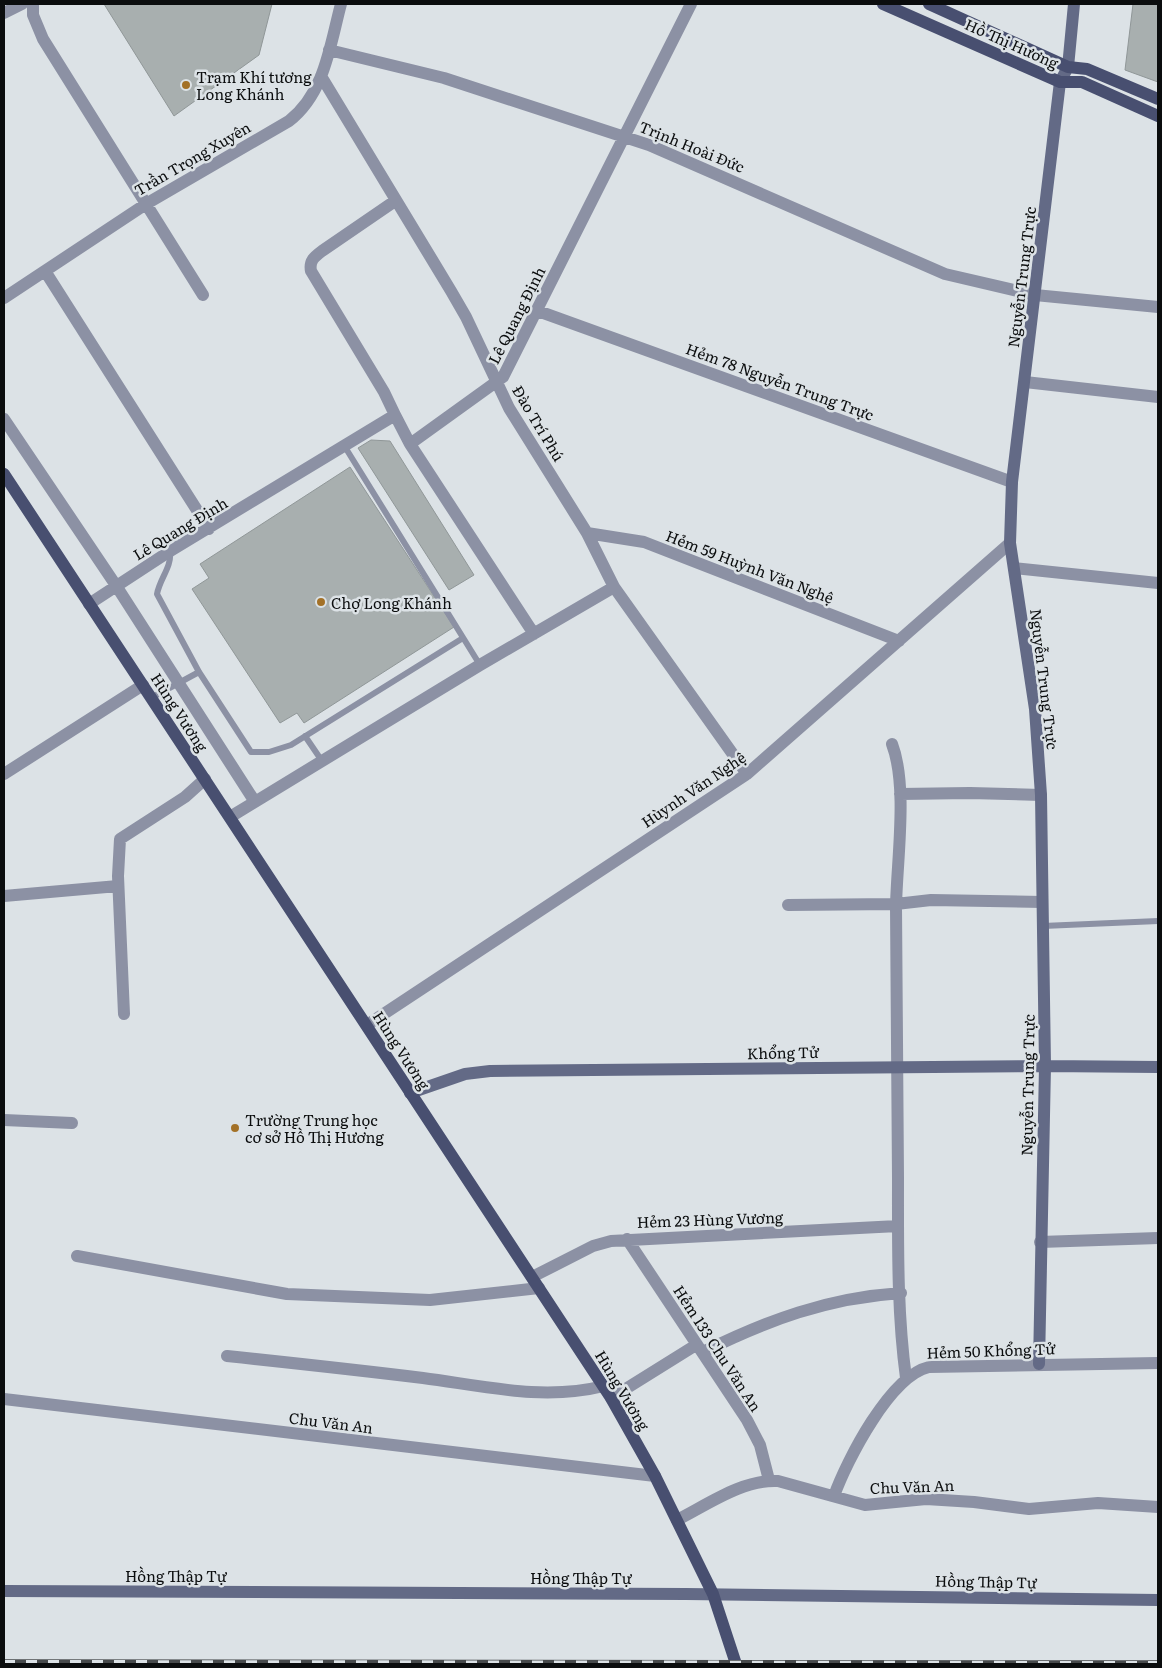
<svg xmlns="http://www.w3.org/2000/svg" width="1162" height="1668" font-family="Literata,serif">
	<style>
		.building { fill: #a8afaf; stroke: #909798 }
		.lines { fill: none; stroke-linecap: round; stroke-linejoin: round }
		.lane { stroke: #8c91a4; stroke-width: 6 }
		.street { stroke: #8c91a4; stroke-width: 12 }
		.secondary { stroke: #636a86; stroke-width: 12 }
		.primary { stroke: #484f70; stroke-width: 12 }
		.rail-casing { stroke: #474a4c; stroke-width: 5.5 }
		.rail { stroke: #dce2e6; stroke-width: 4; stroke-dasharray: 11; stroke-linecap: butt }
		.poi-dot { fill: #a37127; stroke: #dce2e6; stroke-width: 2 }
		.labels { text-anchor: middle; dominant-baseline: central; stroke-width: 5; stroke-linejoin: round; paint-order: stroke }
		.street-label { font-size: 15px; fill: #0b0d0e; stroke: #dce2e6 }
		.poi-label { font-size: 15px; fill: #0b0d0e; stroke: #dce2e6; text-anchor: start }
	</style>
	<rect width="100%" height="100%" fill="#dce2e6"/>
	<path class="building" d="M104 4H272L259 55 174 116Z
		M1133 4H1158V82L1125 70Z
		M371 440 390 441 474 575 449 590 358 448Z
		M350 467 454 627 304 723 297 713 280 723 192 589 209 578 200 564Z"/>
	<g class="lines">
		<path class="lane" d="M345 447 480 665
			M170 551C172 567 160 578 157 594L199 672 251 752H269L291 745 463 638
			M151 698 199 672
			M305 736 322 761
			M1043 926 1158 921"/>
		<path class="street" d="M33 4V15L43 39 203 295
			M4 13 22 4
			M329 50 444 78 649 145 945 274 1035 295 1158 307
			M321 76 451 291 466 317 509 408 587 533 614 587 747 774
			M45 271 209 529
			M4 298 146 204 289 121C325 93 330 45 341 4
			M538 311 1012 482
			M1025 382 1158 397
			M395 415 384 392 311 271C309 261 314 257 322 251L395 201
			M4 419 117 587 255 802
			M410 444 534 634
			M587 533 644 542 899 641
			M1014 568 1158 583
			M89 604 170 551 395 415 410 444 503 377 691 4
			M892 744C908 786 897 859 896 906 896 996 897 1087 898 1178 898 1244 897 1312 906 1378
			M4 774 143 685
			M900 794 970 793 1041 795
			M230 817 480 665 614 587
			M4 896 118 886
			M788 905 896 904 931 900 1042 902
			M124 1014 118 876 120 839 185 797 205 779
			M367 1025 747 774 1010 543
			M4 1120 72 1123
			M627 1239 747 1420 760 1445 769 1480
			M1040 1242 1158 1238
			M77 1256 287 1294 430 1300 539 1288
			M532 1277 593 1246 611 1241 898 1226
			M703 1352C768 1320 827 1298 901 1293
			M227 1356C293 1363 358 1370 423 1378 484 1386 543 1401 604 1386
			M611 1398 696 1345
			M4 1399 655 1476
			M834 1496C847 1460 890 1376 929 1367L1158 1363
			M677 1520C707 1505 743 1479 778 1481L865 1505 926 1499 974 1502 1029 1509 1098 1503 1158 1507"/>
		<path class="secondary" d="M410 1093 465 1074 490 1071 1045 1066 1158 1067
			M1039 1364 1045 1066 1041 795 1035 709 1010 543 1012 482 1060 82 1068 67 1074 4
			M4 1591 686 1594 1158 1600"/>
		<path class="primary" d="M883 4 1060 82H1082L1158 116
			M929 4 1068 67 1087 69 1158 99
			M4 474 611 1398 655 1476 713 1594 736 1664"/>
		<g class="rail-casing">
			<path id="rail" d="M4 1662 1158 1663"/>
		</g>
		<use href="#rail" class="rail"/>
	</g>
	<g class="poi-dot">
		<circle cx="186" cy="85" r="5"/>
		<circle cx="321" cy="602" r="5"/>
		<circle cx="235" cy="1128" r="5"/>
	</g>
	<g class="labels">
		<g class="street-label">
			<text transform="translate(1012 43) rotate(24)">Hồ Thị Hương</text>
			<text transform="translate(692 146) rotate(22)">Trịnh Hoài Đức</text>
			<text transform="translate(192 158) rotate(-30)">Trần Trọng Xuyên</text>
			<text transform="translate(1021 277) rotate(-83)">Nguyễn Trung Trực</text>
			<text transform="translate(516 315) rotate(-63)">Lê Quang Định</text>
			<text transform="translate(780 381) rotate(20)">Hẻm 78 Nguyễn Trung Trực</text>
			<text transform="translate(539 423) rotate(59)">Đào Trí Phú</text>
			<text transform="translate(180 528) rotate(-31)">Lê Quang Định</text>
			<text transform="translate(750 566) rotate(21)">Hẻm 59 Huỳnh Văn Nghệ</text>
			<text transform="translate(1045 679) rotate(83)">Nguyễn Trung Trực</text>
			<text transform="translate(180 712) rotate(57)">Hùng Vương</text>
			<text transform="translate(693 789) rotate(-34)">Hùynh Văn Nghệ</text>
			<text transform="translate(402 1050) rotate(57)">Hùng Vương</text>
			<text transform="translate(783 1052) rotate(-1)">Khổng Tử</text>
			<text transform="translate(1027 1085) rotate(-89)">Nguyễn Trung Trực</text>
			<text transform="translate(710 1219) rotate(-2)">Hẻm 23 Hùng Vương</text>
			<text transform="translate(718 1348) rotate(57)">Hẻm 133 Chu Văn An</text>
			<text transform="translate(991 1350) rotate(-2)">Hẻm 50 Khổng Tử</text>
			<text transform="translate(623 1390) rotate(59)">Hùng Vương</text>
			<text transform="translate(331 1422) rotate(7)">Chu Văn An</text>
			<text transform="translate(912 1486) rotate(-2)">Chu Văn An</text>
			<text x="176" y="1575">Hồng Thập Tự</text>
			<text x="581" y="1577">Hồng Thập Tự</text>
			<text transform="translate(986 1581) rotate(1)">Hồng Thập Tự</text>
		</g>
		<g class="poi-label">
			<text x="196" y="76">Trạm Khí tương<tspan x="196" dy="17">Long Khánh</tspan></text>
			<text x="331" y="602">Chợ Long Khánh</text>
			<text x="245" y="1119">Trường Trung học<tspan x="245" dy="17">cơ sở Hồ Thị Hương</tspan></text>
		</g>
	</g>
	<rect width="1162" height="1668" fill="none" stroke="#0b0d0e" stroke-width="10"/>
</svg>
